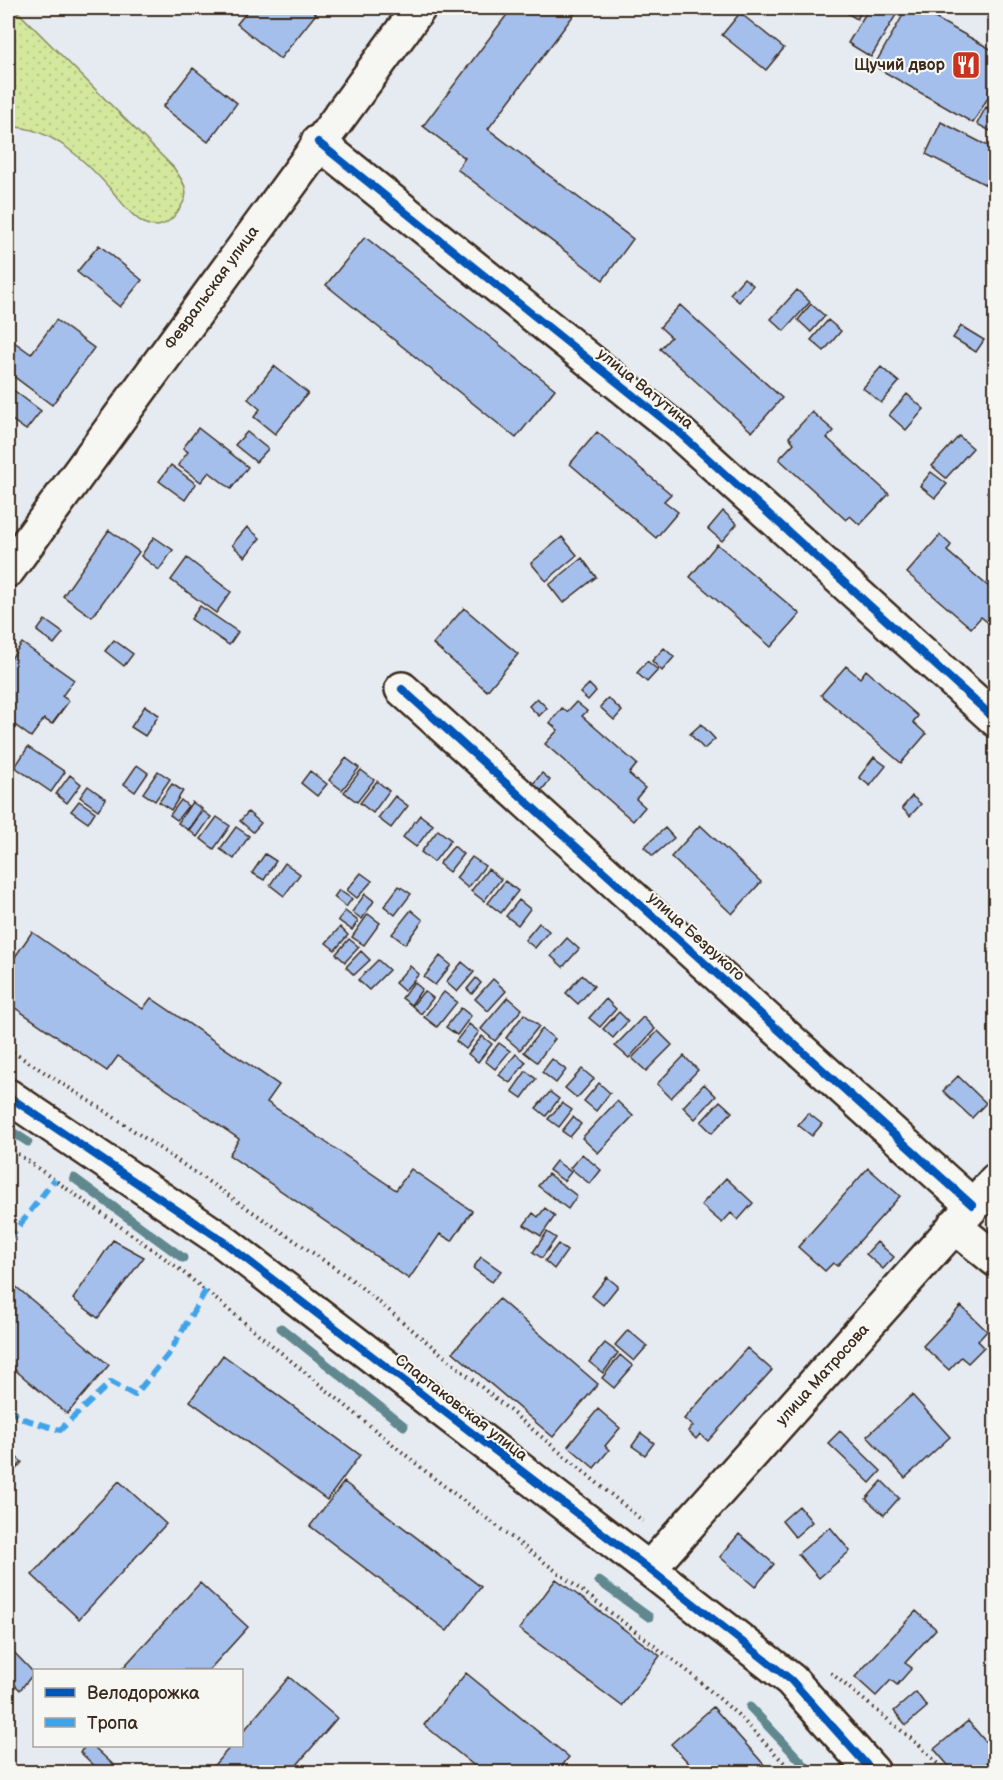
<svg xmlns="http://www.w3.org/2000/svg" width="1003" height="1780" font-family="'Balsamiq Sans',sans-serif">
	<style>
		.garden { fill: url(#garden-dots); stroke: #87895e; stroke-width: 1.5 }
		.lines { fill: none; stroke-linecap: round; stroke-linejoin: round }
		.stream { stroke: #61888e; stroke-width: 9 }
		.building { fill: #a5bfec; stroke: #3b2a1e; stroke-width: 1.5 }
		.street-casing { stroke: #3b2a1e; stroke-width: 38 }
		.path { stroke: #3b2a1e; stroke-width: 4; stroke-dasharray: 1.5 4.5; stroke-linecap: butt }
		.street { stroke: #f6f6f2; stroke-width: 33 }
		.quiet { stroke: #3fa3ea; stroke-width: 6; stroke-dasharray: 12 6; stroke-linecap: butt }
		.cycleway-casing { stroke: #f6f6f2; stroke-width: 11 }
		.cycleway { stroke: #0057b8; stroke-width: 8 }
		.labels { text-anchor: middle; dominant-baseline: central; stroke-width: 4.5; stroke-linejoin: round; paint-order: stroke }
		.poi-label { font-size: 16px; font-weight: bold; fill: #3b2a1e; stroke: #f6f6f2; text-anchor: end }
		.street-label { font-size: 16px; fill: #3b2a1e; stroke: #f6f6f2 }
	</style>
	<defs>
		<pattern id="garden-dots" width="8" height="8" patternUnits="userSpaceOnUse" patternTransform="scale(1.5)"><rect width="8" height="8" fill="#d3e89d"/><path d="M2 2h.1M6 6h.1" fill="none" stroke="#b6c787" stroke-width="1.8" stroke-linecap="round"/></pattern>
	</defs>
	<rect width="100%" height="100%" fill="#e6ebf1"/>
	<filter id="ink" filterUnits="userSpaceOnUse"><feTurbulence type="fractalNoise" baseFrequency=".0167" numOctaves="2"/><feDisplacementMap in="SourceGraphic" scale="12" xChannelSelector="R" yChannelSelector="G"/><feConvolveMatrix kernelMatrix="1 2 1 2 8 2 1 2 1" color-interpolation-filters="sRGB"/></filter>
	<g filter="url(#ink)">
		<path class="garden" d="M8 8H14L174 168C180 178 190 188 184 201 177 215 164 232 146 224 132 217 123 204 113 192 87 162 50 125 8 127Z"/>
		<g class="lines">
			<path class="stream" d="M8 1129 28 1142
				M74 1178 183 1258
				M281 1328 404 1426
				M599 1581 649 1617
				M750 1707 811 1772"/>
		</g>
		<path class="building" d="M250 8H308L316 14 280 59 237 24Z
			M512 8H579L488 129 633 239 603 280 457 169 465 158 423 126Z
			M838 8H864L857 19Z
			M869 8H900L871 57 848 43Z
			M907 8H917L996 52V84L973 123 874 66Z
			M740 13 784 48 766 70 722 35Z
			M193 68 237 103 208 142 163 107Z
			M986 107 996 112V134L977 124Z
			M941 122 996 150V170L988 186 926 154Z
			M365 237 555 389 516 438 326 285Z
			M99 245 142 280 120 307 77 272Z
			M744 278 753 285 739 302 730 294Z
			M797 290 810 302 784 331 771 319Z
			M811 304 825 316 811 332 798 320Z
			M680 305 782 398 752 432 660 349 671 337 660 327Z
			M56 320 94 348 52 405 8 372V342L10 339 31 354Z
			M828 320 841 331 824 351 811 340Z
			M961 326 984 340 976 352 953 338Z
			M274 366 308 393 275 434 254 417 260 409 248 399Z
			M881 367 899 382 881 403 863 388Z
			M8 386 41 411 26 430 8 417Z
			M907 394 924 409 906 430 889 415Z
			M812 412 834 431 827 438 889 494 860 525 850 516 846 520 779 459 794 443 789 437Z
			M198 428 248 467 231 489 209 472 201 482 178 465 188 452 183 448Z
			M247 432 268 449 256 462 235 445Z
			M597 432 671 494 664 501 678 512 656 538 570 464Z
			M959 436 973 448 946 478 932 466Z
			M171 465 196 484 185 500 159 481Z
			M931 472 947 484 935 498 920 486Z
			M996 481V498L987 492Z
			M723 511 737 524 722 541 708 529Z
			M247 527 260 538 245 557 232 545Z
			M109 530 139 552 92 617 63 596Z
			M940 535 951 545 947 551 996 593V629L981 617 971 628 907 573Z
			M154 537 173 550 159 570 141 556Z
			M562 537 577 555 546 581 531 563Z
			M717 544 800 614 771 647 690 577Z
			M187 558 231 592 216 613 171 580Z
			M582 558 596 577 563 603 549 585Z
			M200 606 238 632 229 645 191 619Z
			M464 608 518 654 487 691 433 644Z
			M45 620 63 633 54 644 37 631Z
			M114 640 133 654 124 666 105 651Z
			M22 643 74 680 62 696 69 701 52 724 44 719 31 737 8 720V663Z
			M664 648 674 657 662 671 652 661Z
			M647 661 658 670 647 682 637 673Z
			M846 666 860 678 866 670 918 716 913 722 926 734 901 763 821 695Z
			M589 684 596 691 588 700 580 693Z
			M537 698 547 708 539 716 529 706Z
			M608 698 622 711 614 720 600 707Z
			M576 702 587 711 582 716 637 764 629 774 645 788 636 799 645 807 633 821 545 744 558 730 550 723 562 708 567 712Z
			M145 706 159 715 145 736 131 727Z
			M701 724 715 739 704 749 690 734Z
			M28 747 65 772 51 792 15 767Z
			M8 750 14 755 8 765Z
			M874 757 886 766 870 786 859 777Z
			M346 758 359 768 342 790 329 780Z
			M137 765 148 773 135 792 124 784Z
			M361 770 374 780 357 802 344 792Z
			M158 771 170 779 155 801 143 793Z
			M310 771 327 784 317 796 301 783Z
			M542 773 550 780 541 791 533 784Z
			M70 775 81 784 67 803 56 794Z
			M377 781 389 791 373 813 360 803Z
			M172 784 183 791 171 810 159 802Z
			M88 786 106 799 98 810 80 797Z
			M395 796 408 806 391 828 378 818Z
			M912 796 921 804 910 816 902 808Z
			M181 800 188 806 177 820 170 815Z
			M79 801 95 812 88 823 71 811Z
			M192 802 202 809 188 830 178 823Z
			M203 811 211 817 197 837 189 830Z
			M248 812 261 823 253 832 240 821Z
			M420 815 433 825 416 847 403 837Z
			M217 817 230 826 214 849 201 839Z
			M700 825 761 882 732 914 671 857Z
			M236 827 249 836 234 859 220 849Z
			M665 828 674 838 653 856 644 847Z
			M438 830 451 840 434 862 421 852Z
			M454 846 463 854 449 872 439 864Z
			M265 854 276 861 264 880 252 873Z
			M472 857 485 866 468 888 456 878Z
			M285 863 300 874 284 896 270 885Z
			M488 869 501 879 484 901 471 891Z
			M361 873 372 881 357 898 347 890Z
			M505 881 518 891 501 913 488 903Z
			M399 886 411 894 395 915 384 906Z
			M339 890 352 899 346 907 334 897Z
			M365 894 374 901 362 919 352 912Z
			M519 900 530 909 518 925 506 916Z
			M411 910 423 920 405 944 392 934Z
			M345 911 358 921 352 930 338 920Z
			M368 914 380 923 364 945 352 937Z
			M539 923 549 931 535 948 525 940Z
			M340 927 348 935 335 950 326 943Z
			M32 932 143 1009 151 998 279 1085 267 1102 396 1190 411 1169 472 1211 452 1241 440 1234 409 1279 229 1155 239 1139 118 1056 107 1071 8 1003V967Z
			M567 938 579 949 563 967 551 956Z
			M349 939 359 947 345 962 336 954Z
			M361 951 370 960 354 975 346 967Z
			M440 956 451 965 435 985 424 977Z
			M378 960 389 970 369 990 358 980Z
			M462 962 474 972 457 992 446 982Z
			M410 966 419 974 404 991 395 983Z
			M582 975 594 986 578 1004 566 993Z
			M476 978 481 983 472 994 467 989Z
			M493 979 506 991 488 1011 475 999Z
			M414 982 422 989 411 1005 402 998Z
			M424 991 433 998 421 1014 412 1006Z
			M444 992 457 1002 437 1027 424 1017Z
			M508 997 522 1009 495 1041 481 1029Z
			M606 999 616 1009 600 1027 589 1018Z
			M461 1008 471 1016 457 1035 446 1027Z
			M619 1012 628 1021 613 1038 603 1029Z
			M524 1014 539 1026 520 1050 506 1038Z
			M643 1017 655 1029 629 1058 615 1046Z
			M469 1024 479 1032 466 1049 456 1041Z
			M542 1029 555 1039 537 1062 524 1052Z
			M658 1031 672 1045 646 1071 632 1058Z
			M482 1036 492 1044 478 1062 468 1054Z
			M499 1043 510 1051 495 1069 485 1061Z
			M516 1054 526 1062 510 1083 499 1075Z
			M684 1056 698 1070 671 1098 657 1084Z
			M552 1059 566 1070 556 1083 542 1072Z
			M582 1069 594 1079 577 1098 565 1088Z
			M526 1071 536 1079 522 1098 512 1091Z
			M958 1076 986 1103 972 1118 943 1091Z
			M599 1083 610 1093 596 1111 584 1101Z
			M704 1084 716 1096 695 1119 683 1107Z
			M550 1092 559 1099 546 1116 536 1108Z
			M617 1101 633 1116 598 1153 582 1138Z
			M720 1101 732 1112 712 1133 701 1122Z
			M562 1103 572 1110 559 1127 548 1119Z
			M808 1113 822 1124 812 1136 798 1125Z
			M573 1117 581 1124 570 1137 562 1131Z
			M582 1154 601 1170 590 1184 570 1168Z
			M556 1161 571 1172 564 1181 549 1170Z
			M868 1168 900 1196 837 1266 833 1263 825 1271 798 1247Z
			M548 1174 577 1196 568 1209 538 1186Z
			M726 1178 753 1203 738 1220 731 1213 722 1223 701 1205Z
			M545 1208 555 1216 541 1236 524 1225 533 1213 538 1217Z
			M547 1232 556 1238 542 1258 533 1252Z
			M113 1240 144 1257 98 1318 73 1299Z
			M877 1242 894 1257 883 1269 866 1254Z
			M558 1244 567 1251 554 1269 545 1261Z
			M481 1257 501 1271 492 1282 473 1268Z
			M607 1277 618 1286 603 1305 592 1296Z
			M14 1285 109 1365 67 1414 8 1364V1293Z
			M499 1299 598 1384 553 1437 453 1352Z
			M961 1306 987 1331 978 1341 984 1347 968 1363 961 1357 949 1370 923 1346Z
			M628 1330 647 1346 634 1361 615 1345Z
			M605 1343 618 1353 603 1373 589 1362Z
			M747 1348 772 1370 708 1441 700 1434 696 1439 688 1431 693 1426 684 1419Z
			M223 1355 360 1455 327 1500 190 1401Z
			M620 1355 633 1366 614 1388 602 1378Z
			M912 1395 950 1437 905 1478 867 1436Z
			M598 1409 620 1428 605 1446 609 1450 594 1468 568 1446Z
			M840 1431 881 1471 870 1483 828 1443Z
			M641 1433 654 1443 645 1455 632 1446Z
			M8 1450 22 1462 8 1479Z
			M119 1481 166 1524 79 1619 32 1575Z
			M882 1481 899 1498 884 1515 866 1499Z
			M344 1482 481 1587 447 1631 310 1526Z
			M799 1506 812 1522 795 1537 782 1521Z
			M830 1527 850 1551 819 1578 798 1554Z
			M739 1534 774 1564 755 1587 720 1557Z
			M556 1579 660 1656 622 1706 519 1629Z
			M200 1583 248 1627 209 1670H121Z
			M916 1611 936 1629 905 1663 912 1668 897 1685 891 1680 876 1696 855 1677Z
			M8 1646 34 1673 20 1690 8 1678Z
			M466 1673 569 1757 557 1772H482L424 1725Z
			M289 1677 337 1718 291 1772H208L231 1746H242V1733Z
			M916 1692 927 1707 906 1725 894 1711Z
			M713 1707 767 1768 762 1772H697L671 1744Z
			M968 1721 996 1754 987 1763 991 1768 985 1772H969L962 1765 954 1772 934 1749Z
			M86 1746H93L121 1772H101L80 1752Z"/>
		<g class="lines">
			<g class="street-casing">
				<path id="street" d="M318 142 674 428 996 720
					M8 570 419 8
					M402 689 972 1205
					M8 1096 220 1239 649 1569 791 1680 873 1772
					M954 1226 996 1260
					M649 1569 996 1180"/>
			</g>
			<path class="path" d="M8 1049 102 1109 351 1279 643 1521
				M8 1147 173 1264 435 1479 690 1673 738 1715 793 1772
				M831 1673 919 1745 946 1772"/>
			<use href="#street" class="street"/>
			<path class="quiet" d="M8 1240 55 1179
				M8 1407 20 1418 60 1430 111 1382 135 1395 168 1355 206 1290"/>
			<g class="cycleway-casing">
				<path id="cycleway" d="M318 142 674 428 996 720
					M402 689 972 1205
					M8 1096 220 1239 649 1569 791 1680 873 1772"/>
			</g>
			<use href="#cycleway" class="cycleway"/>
		</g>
	</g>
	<defs>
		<g id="restaurant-square" transform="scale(1.5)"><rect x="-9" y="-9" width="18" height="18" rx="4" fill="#c8321e" stroke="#f6f6f2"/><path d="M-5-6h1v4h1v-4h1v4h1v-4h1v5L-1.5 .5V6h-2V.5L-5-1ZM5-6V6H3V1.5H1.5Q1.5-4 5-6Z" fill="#fff"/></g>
	</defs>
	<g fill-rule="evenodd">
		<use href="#restaurant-square" x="966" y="65"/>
	</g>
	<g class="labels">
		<g class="poi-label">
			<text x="945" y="65">Щучий двор</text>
		</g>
		<g class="street-label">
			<text transform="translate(212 288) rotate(-54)">Февральская улица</text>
			<text transform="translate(645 389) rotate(39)">улица Ватутина</text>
			<text transform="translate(696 937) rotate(42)">улица Безрукого</text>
			<text transform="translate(823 1375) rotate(-48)">улица Матросова</text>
			<text transform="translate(461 1408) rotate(38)">Спартаковская улица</text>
		</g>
	</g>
	<rect width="1003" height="1780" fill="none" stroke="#f6f6f2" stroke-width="30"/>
	<rect x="15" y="15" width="973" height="1750" fill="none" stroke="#3b2a1e" stroke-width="2" filter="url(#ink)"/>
	<rect x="33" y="1669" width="210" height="78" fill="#f6f6f2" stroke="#aba49d" stroke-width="1.5"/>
	<rect x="45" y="1688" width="30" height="9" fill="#0057b8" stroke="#aba49d" stroke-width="1.5"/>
	<text x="87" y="1699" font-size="18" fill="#3b2a1e">Велодорожка</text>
	<rect x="45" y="1718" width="30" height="9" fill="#3fa3ea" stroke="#aba49d" stroke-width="1.5"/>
	<text x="87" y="1729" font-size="18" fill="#3b2a1e">Тропа</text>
</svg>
